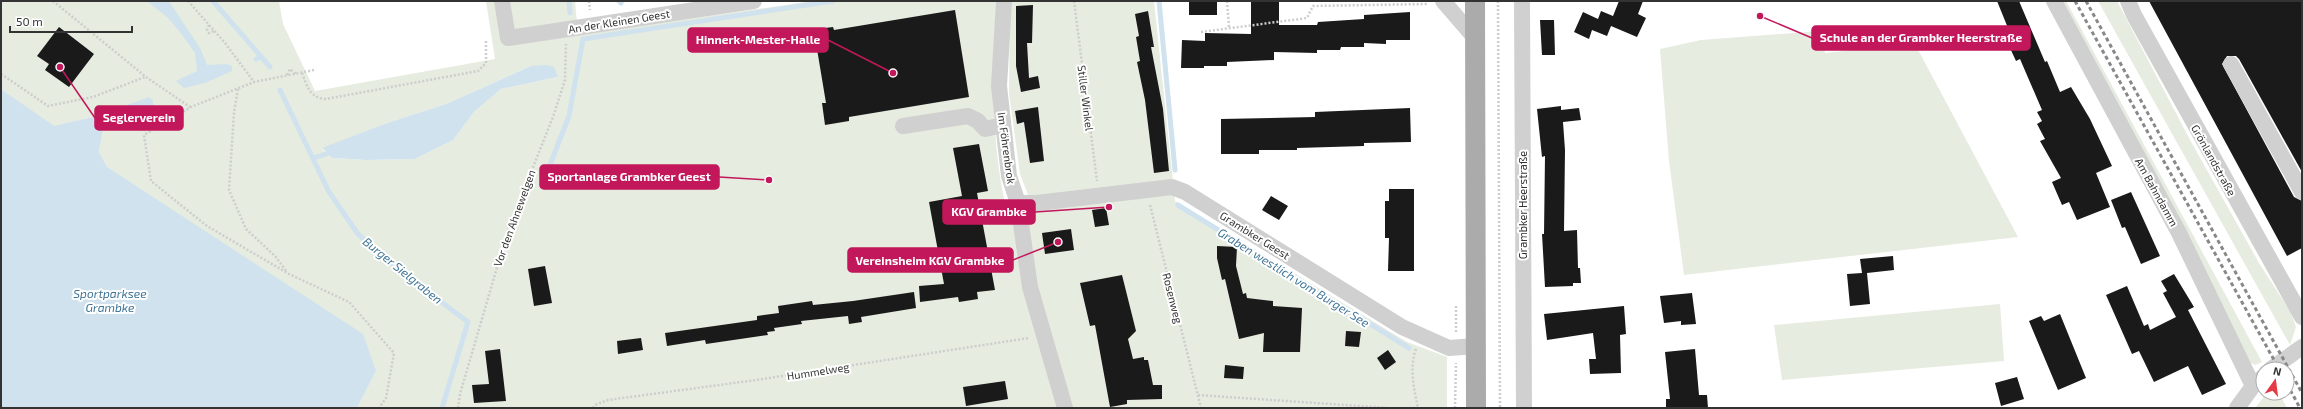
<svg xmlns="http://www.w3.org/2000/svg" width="2303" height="409" font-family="'Exo 2',sans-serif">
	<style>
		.green { fill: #e6ecdf; fill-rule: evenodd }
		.water { fill: #cfe2ee }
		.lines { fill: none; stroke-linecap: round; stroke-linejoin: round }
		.stream { stroke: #cfe2ee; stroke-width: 5 }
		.building { fill: #1a1a1a }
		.path { stroke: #cdcdcd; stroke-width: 2.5; stroke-dasharray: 2 2; stroke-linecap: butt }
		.minor { stroke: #d0d0d0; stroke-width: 16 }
		.major { stroke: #ababab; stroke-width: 20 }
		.rail { stroke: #888; stroke-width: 3; stroke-dasharray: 4 3; stroke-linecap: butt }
		.labels { text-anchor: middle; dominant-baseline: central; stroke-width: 4; stroke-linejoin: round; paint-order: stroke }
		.street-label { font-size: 11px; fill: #333; stroke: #fff }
		.water-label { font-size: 12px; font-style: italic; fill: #3f7597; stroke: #fff }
		.leader { fill: none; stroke: #c2185b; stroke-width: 1.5 }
		.callout-dot { fill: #c2185b; stroke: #fff; stroke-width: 1.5 }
		.callout { fill: #c2185b; stroke: #c2185b; stroke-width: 1.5 }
		.callout-label { font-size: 12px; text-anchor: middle; font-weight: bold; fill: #fff }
	</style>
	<rect width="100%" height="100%" fill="#fff"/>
	<path class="green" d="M1 1H279L283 24 315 91 495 59 486 1H575L578 35 813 1H996C993 73 990 146 1008 216L1035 213 1020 174 1009 93 1010 1H1154L1175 201 1407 342 1447 357V408H357L376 371 107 167 99 152 103 127 134 116 156 112 153 101 54 127 1 89ZM531 66 558 77 501 89 474 112 453 140 415 159 366 160 332 158 322 149 387 123 446 104Z
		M2061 1H2066L2262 362 2255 365 2248 361Z
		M2098 1H2117L2189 138 2259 263 2290 311 2296 327 2290 345Z
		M1821 31 1825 53 1915 44 2018 237 1684 275 1669 161 1660 49 1701 40Z
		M2000 304 2004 361 1782 380 1774 325Z
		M2267 393H2279L2287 408H2255Z"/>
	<path class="water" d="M147 1H169L200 48 207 65 226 64 232 66V71L205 83 184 88 176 81 197 71 195 53 180 32 167 17Z
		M546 65 554 67 558 77 501 89 474 112 453 140 415 159 366 160 332 158 322 148 387 123 446 104 531 66Z
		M1 89 54 126 97 116 149 97 153 101 156 112 134 116 103 128 99 152 107 167 363 334 376 371 357 408H1Z"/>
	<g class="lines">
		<path class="stream" d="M213 1 270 67
			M569 1 570 13
			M619 1 621 3
			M1159 1 1175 170
			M256 59 262 57
			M280 90 329 192 358 234 400 271 468 322 442 408
			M314 158 332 152
			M543 183 569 116 583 39 833 1
			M1178 205 1409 348"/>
	</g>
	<path class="building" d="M1189 1H1217V15H1189Z
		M1251 1H1279V25H1317L1318 22 1364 19V15L1410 12V40H1386V44L1364 43V47H1341L1340 50H1317V53L1274 52V60L1227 62V66H1204V68H1181L1182 40 1205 41V33L1251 34Z
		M1619 1H1643L1638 14 1646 18 1637 37 1611 26 1607 36 1592 30 1589 39 1574 32 1583 12 1598 19 1601 11 1613 16Z
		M1997 1H2019L2045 62 2047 61 2060 92 2071 87 2090 119 2112 166 2096 173 2110 207 2077 220 2069 202 2062 205 2052 182 2061 178 2040 141 2045 139 2037 124 2042 121 2037 112 2042 110 2020 59 2016 61 2010 48 2014 46 2008 34 2010 33Z
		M2149 1H2302V172L2239 59 2236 56H2227L2222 64 2294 197 2302 201V248L2287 256Z
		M1033 5 1032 43H1027L1029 78 1038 76 1040 88 1021 92 1016 66V6Z
		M955 10 969 97 849 117V121L825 125 822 103H826L817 49 813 50 809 30 833 27 834 30Z
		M1148 11 1154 47H1151L1163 109 1169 171 1154 173 1145 100 1137 62 1140 61 1136 37 1139 36 1135 14Z
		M1540 20H1554L1555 55H1542Z
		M59 27 94 54 69 87 45 70 49 64 37 56Z
		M1561 106V110L1579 108 1581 120 1563 122 1565 150 1564 231 1577 230 1578 268H1580L1581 283H1573V286L1545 287 1542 234H1544L1545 156 1542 157 1537 109Z
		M1038 107 1044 161 1030 163 1024 122 1017 124 1015 111Z
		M1410 108 1411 142 1364 143V146L1297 148V150H1259V154H1221V119L1315 117V112Z
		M979 144 988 191 977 193 995 290 977 292 978 299 959 302 958 297 920 302 919 286 944 284 929 202 962 196 953 148Z
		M1389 189H1414V271H1388L1389 238H1385V201H1389Z
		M2131 192 2160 256 2141 264 2125 227 2122 228 2111 200Z
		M1271 196 1288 206 1279 220 1262 210Z
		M1106 208 1109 225 1095 227 1092 210Z
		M1071 229 1074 250 1045 254 1042 233Z
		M1217 246 1237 247 1236 266 1243 294 1246 293 1247 298 1273 301V306L1302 308 1300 352H1263L1264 333 1239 339 1225 279 1222 280 1217 258Z
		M1893 256 1894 270 1867 273 1870 304 1850 306 1847 274 1862 273 1860 259Z
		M545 266 552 303 534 306 528 269Z
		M2174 274 2194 307 2188 310 2226 384 2202 395 2188 366 2154 382 2139 351 2132 354 2106 295 2127 286 2144 326 2148 324 2150 330 2176 317 2163 293 2167 291 2161 281Z
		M1122 275 1136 331 1128 339 1133 359 1144 357V360H1148L1153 385H1162V399L1127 400V404L1110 407 1095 325 1090 326 1080 283Z
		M914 292 916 308 861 317 862 322 849 324 848 316 801 321 802 324 774 328 775 331 767 332 768 335 706 344 705 340 667 346 665 333 757 320V316L779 313 778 306 812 301 813 305 853 301Z
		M1692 293 1696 324 1681 325V321L1664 323 1660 296Z
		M1624 306 1626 334 1620 335 1621 373 1590 374 1589 359H1596L1593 333 1547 340 1544 314Z
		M2060 314 2086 378 2058 390 2029 321 2041 316 2044 321Z
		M1346 331 1361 332 1359 347 1345 346Z
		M641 338 643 350 618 354 617 341Z
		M500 349 506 401 474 403 472 385 489 384 485 351Z
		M1695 349 1699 395H1707L1708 408H1666V399H1670L1665 352Z
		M1388 350 1396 362 1385 370 1377 358Z
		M1225 365 1244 367 1243 379 1224 378Z
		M2017 377 2024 399 2001 406 1995 383Z
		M1005 381 1008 399 966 406 963 387Z"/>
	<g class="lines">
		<path class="path" d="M53 1 146 77 190 107
			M188 1 225 43 254 82
			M589 1 590 10
			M1074 1 1097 181
			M1227 1 1229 27
			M1498 1 1500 408
			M209 25 207 30 209 33 214 31
			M1201 32 1307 18 1313 6 1428 4
			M314 70 254 82 191 107 144 135 151 181 207 226 289 274 349 302 394 353 386 398 379 408
			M302 73C307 86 310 98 326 99L478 71 486 63V41
			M1 74 48 106 93 97 145 77
			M287 75 290 69 296 74
			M238 89 234 112 229 190 246 229 275 256 287 272
			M1150 205 1201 408
			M1456 332V305
			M1416 349C1409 368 1414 389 1418 408
			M1198 395 1389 408
			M458 408 460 394 508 230 553 117 565 80 566 44
			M593 408 595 405 608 400 756 380 1029 338
			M1405 408H1418
			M1455 408 1456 363"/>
		<path class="minor" d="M502 1 508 38 754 1
			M1004 1 999 86 1009 176 1018 203 1030 287 1065 408
			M1443 1 1475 38
			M1522 1 1524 408
			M2054 1 2179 233 2253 386
			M2128 1 2134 15 2302 317
			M2231 64 2302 192
			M903 126 968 116 978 121 985 129 1003 125
			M1018 203H1037L1172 187 1185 192 1402 327 1449 348 1476 346
			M2271 369 2302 347
			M2237 408 2253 386 2263 377"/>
		<path class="major" d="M1475 1 1476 408"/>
		<path class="rail" d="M2075 1 2279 369
			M2086 1 2302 393
			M2287 384 2300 408"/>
	</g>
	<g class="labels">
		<g class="street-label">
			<text transform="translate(619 21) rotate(-9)">An der Kleinen Geest</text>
			<text transform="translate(1086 98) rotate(83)">Stiller Winkel</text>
			<text transform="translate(1007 148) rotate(82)">Im Föhrenbrok</text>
			<text transform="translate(2214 160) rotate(61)">Grönlandstraße</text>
			<text transform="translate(2157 192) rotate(61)">Am Bahndamm</text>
			<text transform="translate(1522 205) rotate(-90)">Grambker Heerstraße</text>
			<text transform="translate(514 218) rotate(-70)">Vor den Ahnewelgen</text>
			<text transform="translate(1255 235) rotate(32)">Grambker Geest</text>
			<text transform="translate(1173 298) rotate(76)">Rosenweg</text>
			<text transform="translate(818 371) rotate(-9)">Hummelweg</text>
		</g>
		<g class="water-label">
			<text transform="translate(403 270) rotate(39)">Burger Sielgraben</text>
			<text transform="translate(1294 277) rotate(32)">Graben westlich vom Burger See</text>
			<text x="110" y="293">Sportparksee<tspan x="110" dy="14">Grambke</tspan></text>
		</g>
	</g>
	<path class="leader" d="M1760 16L1812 38M893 73L828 40M60 67L95 118M769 180L719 177M1109 207L1035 212M1058 242L1013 260"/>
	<g class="callout-dot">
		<circle cx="1760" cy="16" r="4"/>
		<circle cx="893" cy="73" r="4"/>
		<circle cx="60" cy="67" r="4"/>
		<circle cx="769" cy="180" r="4"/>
		<circle cx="1109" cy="207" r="4"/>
		<circle cx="1058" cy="242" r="4"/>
	</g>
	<g class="callout">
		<rect x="1812" y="26" width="218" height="24" rx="4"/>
		<rect x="688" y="28" width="140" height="24" rx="4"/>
		<rect x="95" y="106" width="88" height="24" rx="4"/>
		<rect x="540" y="165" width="179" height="24" rx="4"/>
		<rect x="943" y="200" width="92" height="24" rx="4"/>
		<rect x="848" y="248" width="165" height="24" rx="4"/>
	</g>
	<g class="callout-label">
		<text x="1921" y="42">Schule an der Grambker Heerstraße</text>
		<text x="758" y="44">Hinnerk-Mester-Halle</text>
		<text x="139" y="122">Seglerverein</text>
		<text x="629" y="181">Sportanlage Grambker Geest</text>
		<text x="989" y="216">KGV Grambke</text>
		<text x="930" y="265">Vereinsheim KGV Grambke</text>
	</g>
	<rect width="2303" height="409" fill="none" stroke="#333333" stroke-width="4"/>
	<g transform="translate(2275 381) rotate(14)"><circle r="19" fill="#ffffff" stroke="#adadad"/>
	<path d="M0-3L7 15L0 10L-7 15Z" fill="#e63946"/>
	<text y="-6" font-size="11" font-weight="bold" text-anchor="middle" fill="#333333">N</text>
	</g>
	<path d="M10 26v6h122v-6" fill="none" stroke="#333333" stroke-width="2"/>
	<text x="16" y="26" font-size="12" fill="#333333" stroke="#ffffff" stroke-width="3" paint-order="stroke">50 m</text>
</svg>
